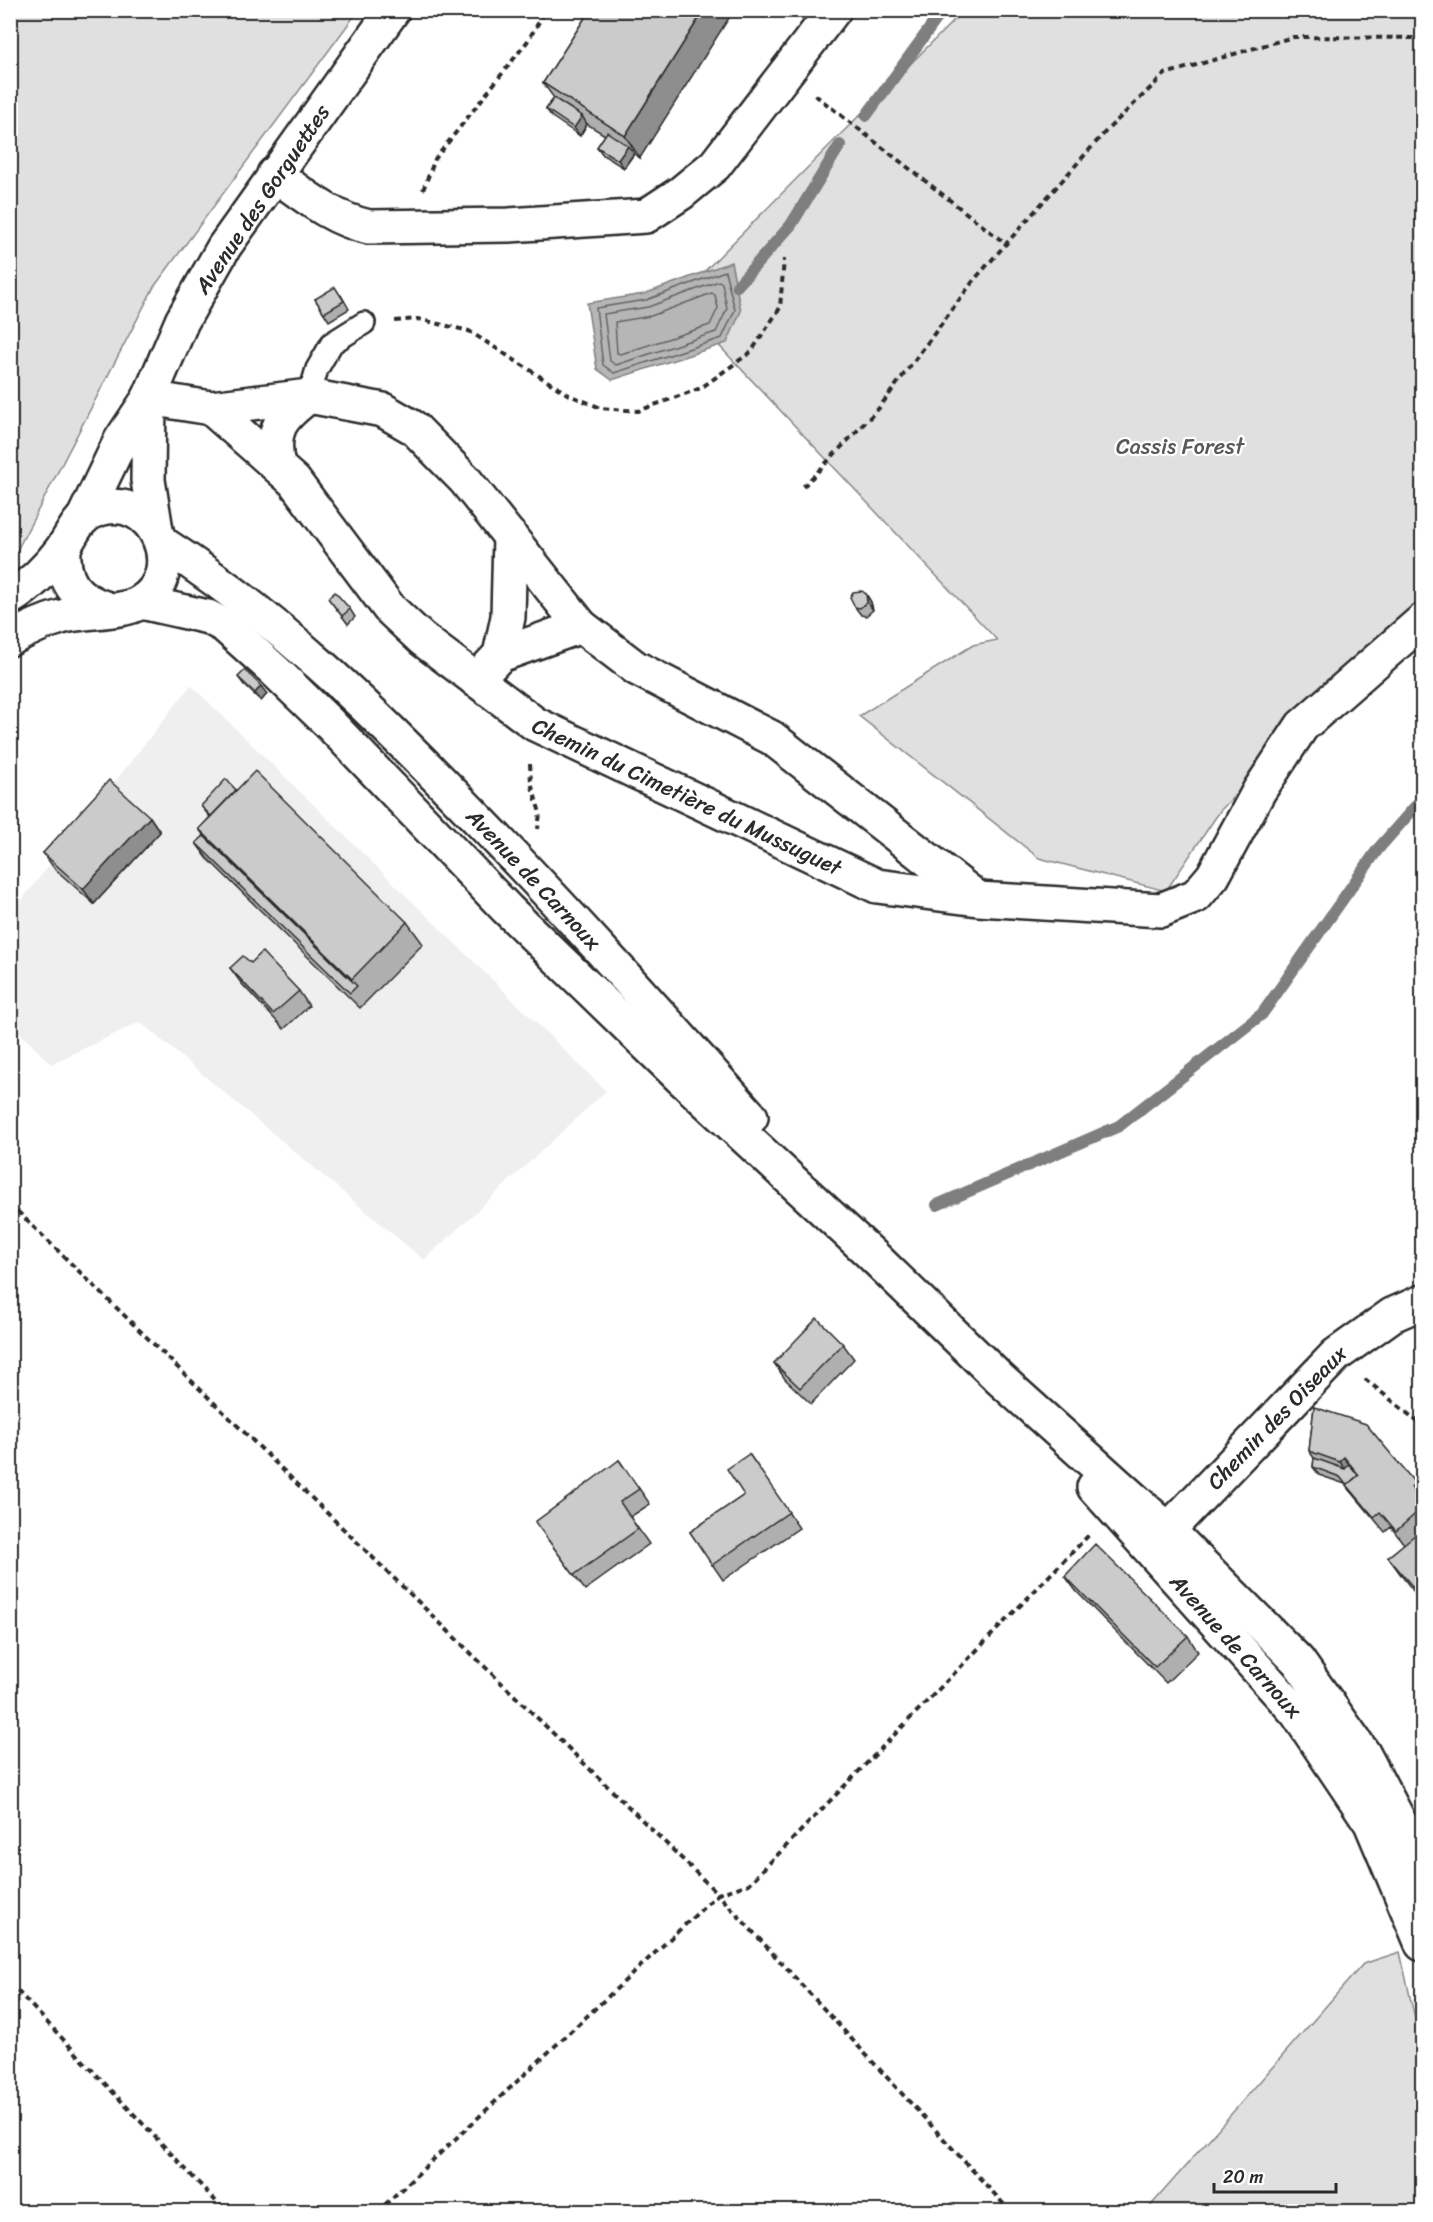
<svg xmlns="http://www.w3.org/2000/svg" width="1433" height="2222" font-family="Sriracha,sans-serif">
	<style>
		.built { fill: #efefef }
		.green { fill: #e0e0e0; stroke: #868686; stroke-width: 1.5 }
		.water { fill: #b6b6b6; stroke: #7e7e7e; stroke-width: 1.5 }
		.lines { fill: none; stroke-linecap: round; stroke-linejoin: round }
		.shore { stroke: #636363; stroke-width: 1.5 }
		.stream { stroke: #7e7e7e; stroke-width: 12 }
		.lane-casing { stroke: #2b2b2b; stroke-width: 26 }
		.street-casing { stroke: #2b2b2b; stroke-width: 38 }
		.secondary-casing { stroke: #2b2b2b; stroke-width: 38 }
		.path { stroke: #2b2b2b; stroke-width: 4; stroke-dasharray: 6 4.5; stroke-linecap: butt }
		.lane { stroke: #fff; stroke-width: 21 }
		.street { stroke: #fff; stroke-width: 33 }
		.secondary { stroke: #fff; stroke-width: 33 }
		.wall { fill: #afafaf; stroke: #2b2b2b; stroke-width: 1.5 }
		.shaded-wall { fill: #8e8e8e; stroke: #2b2b2b; stroke-width: 1.5 }
		.building { fill: #cbcbcb; stroke: #2b2b2b; stroke-width: 1.5 }
		.labels { text-anchor: middle; dominant-baseline: central; stroke-width: 4.5; stroke-linejoin: round; paint-order: stroke }
		.street-label { font-size: 22px; fill: #2b2b2b; stroke: #fff }
		.park-label { font-size: 22px; fill: #585858; stroke: #fff }
	</style>
	<rect width="100%" height="100%" fill="#fff"/>
	<filter id="ink" filterUnits="userSpaceOnUse"><feTurbulence type="fractalNoise" baseFrequency=".0167" numOctaves="2"/><feDisplacementMap in="SourceGraphic" scale="12" xChannelSelector="R" yChannelSelector="G"/><feConvolveMatrix kernelMatrix="1 2 1 2 8 2 1 2 1" color-interpolation-filters="sRGB"/></filter>
	<g filter="url(#ink)">
		<path class="built" d="M191 685 606 1091 424 1260 140 1022 51 1064 11 1024 10 915Z"/>
		<path class="green" d="M11 10 358 11 154 287 11 562Z
			M963 11H1422V599L1220 811 1166 891 1039 858 859 716 973 645 997 640 676 300Z
			M1400 1952 1422 2050V2211H1146L1363 1964Z"/>
		<path class="water" d="M731 262 741 311 727 343 612 380 597 369 587 303 644 294Z"/>
		<g class="lines">
			<path class="shore" d="M725 271 735 310 722 338 614 373 603 365 596 308 646 300Z
				M719 281 722 283 727 309 716 332 616 365 610 361 604 314 648 307Z
				M712 293 715 295 718 308 710 325 621 354 617 353 615 322 651 316Z"/>
			<path class="stream" d="M866 116 943 10
				M737 286 791 225 840 145
				M937 1205 1119 1126 1262 1014 1378 849 1422 799"/>
			<g class="lane-casing">
				<path id="lane" d="M309 396 317 369 332 343 364 323"/>
			</g>
			<g class="street-casing">
				<g id="street">
					<path d="M393 10 224 247 182 321 149 398 211 408 309 396 383 410 414 428 465 480 581 626 636 668 772 738 977 898"/>
					<path d="M274 174C305 196 332 219 369 227L509 225 646 216 681 193 715 165 834 10"/>
					<path id="s1" d="M211 408 294 481 389 608 422 639 535 724 877 886 978 899 1161 910 1196 896 1213 876 1259 791 1302 726 1422 621"/>
					<path d="M278 466C270 429 281 417 309 396"/>
					<path d="M84 517 121 440 149 398 148 480 156 530"/>
					<path d="M500 655 508 617 510 536"/>
					<path d="M476 680 500 655 581 626"/>
					<path id="s2" d="M1141 1538H1154L1168 1530 1336 1355 1392 1315 1422 1302"/>
				</g>
			</g>
			<g class="secondary-casing">
				<g id="secondary">
					<path id="s3" d="M163 544C274 615 368 706 460 801 560 903 656 1010 751 1117"/>
					<path d="M64 546C62 581 74 599 108 609"/>
					<path d="M10 598C31 585 48 568 63 548 74 532 78 516 99 509 154 491 189 572 141 602 121 614 84 610 61 617 43 622 26 630 10 639"/>
					<path d="M141 602 208 617 225 626 274 670 329 723 507 909 681 1078 869 1252 1001 1380 1168 1530 1298 1661 1363 1753 1409 1840 1422 1874"/>
					<path id="s4" d="M1094 1487 1297 1713 1371 1823 1422 1944"/>
				</g>
			</g>
			<path class="path" d="M815 95 1006 244
				M423 190 435 159 527 42 546 10
				M395 321 418 319 469 331 569 395 601 408 638 411 701 388 751 352 780 308 784 259
				M803 487 879 408 974 280 1106 131 1165 74 1293 37 1422 38
				M530 764 531 783 540 813 538 829
				M10 1204 718 1894 749 1884 1089 1535
				M1365 1379 1422 1425
				M10 1983 226 2212
				M377 2212 718 1894 1011 2212"/>
			<use href="#lane" class="lane"/>
			<use href="#street" class="street"/>
			<use href="#secondary" class="secondary"/>
		</g>
		<path class="wall" d="M590 10 640 158 634 154 624 168 603 155 597 147 605 135 587 124 580 136 552 117 546 109 554 98 543 83Z
			M341 295 349 309 329 321 315 299Z
			M866 594 871 602 873 610 866 616 861 615 855 607Z
			M328 598 350 609 355 617 348 624Z
			M238 677 267 694 261 701 244 685Z
			M236 790 407 922 423 944 360 1008 207 858 196 843 204 836 199 829 210 817 201 806Z
			M150 817 160 832 94 904 54 868 43 853Z
			M251 963 299 991 309 1006 284 1029 241 983 230 968Z
			M843 1344 854 1359 811 1404 785 1379 774 1363Z
			M1314 1407 1415 1483 1422 1493V1602L1404 1579 1388 1557 1404 1544 1391 1527 1385 1532 1345 1484 1319 1475 1313 1467 1314 1458 1309 1451Z
			M749 1454 799 1528 723 1580 690 1532 744 1495Z
			M619 1460 650 1504 630 1517 649 1544 585 1590 546 1537Z
			M1065 1576 1188 1636 1198 1652 1166 1683 1076 1591Z"/>
		<path class="shaded-wall" d="M704 10H734L640 158 625 136Z
			M582 116 587 124 580 136 574 128Z
			M628 146 634 153 624 168 618 160Z
			M866 594 871 602 873 610 867 602Z
			M261 686 267 694 261 701 255 693Z
			M150 817 160 832 94 904 83 889Z
			M1344 1457 1355 1472 1351 1477 1340 1462Z"/>
		<path class="building" d="M590 10H704L625 136 543 83Z
			M554 98 582 116 574 128 546 109Z
			M607 132 628 146 618 160 597 147Z
			M335 287 344 301 324 313 315 299Z
			M862 591 866 594 867 602 860 608 855 607 850 597 853 592Z
			M335 592 350 609 342 616 328 598Z
			M245 670 261 686 255 693 238 677Z
			M255 771 407 922 352 979 199 829Z
			M226 779 236 790 211 816 201 806Z
			M109 780 150 817 83 889 43 853Z
			M204 836 357 986 350 993 196 843Z
			M262 952 299 991 273 1014 230 968 243 956 251 963Z
			M817 1318 843 1344 800 1388 774 1363Z
			M1314 1407 1366 1424 1415 1483 1411 1487 1422 1501V1508L1396 1531 1380 1512 1374 1517 1347 1485 1359 1475 1344 1457 1340 1462 1309 1451Z
			M749 1454 789 1512 712 1565 690 1532 744 1495 727 1469Z
			M1314 1458 1345 1469 1349 1464 1358 1475 1347 1485 1352 1492 1340 1477 1313 1467Z
			M619 1460 639 1489 620 1502 638 1529 574 1575 535 1522Z
			M1422 1529V1598L1388 1557Z
			M1095 1544 1188 1636 1155 1667 1065 1576Z"/>
	</g>
	<g class="labels">
		<g class="street-label">
			<text transform="translate(262 199) rotate(-56)">Avenue des Gorguettes</text>
			<text stroke="none"><textPath href="#s1" startOffset="624">Chemin du Cimetière du Mussuguet</textPath></text>
			<text stroke="none"><textPath href="#s3" startOffset="501">Avenue de Carnoux</textPath></text>
			<text stroke="none"><textPath href="#s2" startOffset="186">Chemin des Oiseaux</textPath></text>
			<text stroke="none"><textPath href="#s4" startOffset="213">Avenue de Carnoux</textPath></text>
		</g>
		<g class="park-label">
			<text x="1180" y="446">Cassis Forest</text>
		</g>
	</g>
	<rect width="1433" height="2222" fill="none" stroke="#fff" stroke-width="36"/>
	<rect x="18" y="18" width="1397" height="2186" fill="none" stroke="#2b2b2b" stroke-width="2" filter="url(#ink)"/>
	<path d="M1214 2183v9h122v-9" fill="none" stroke="#2b2b2b" stroke-width="3"/>
	<text x="1223" y="2183" font-size="18" fill="#2b2b2b" stroke="#ffffff" stroke-width="4.5" paint-order="stroke">20 m</text>
</svg>
